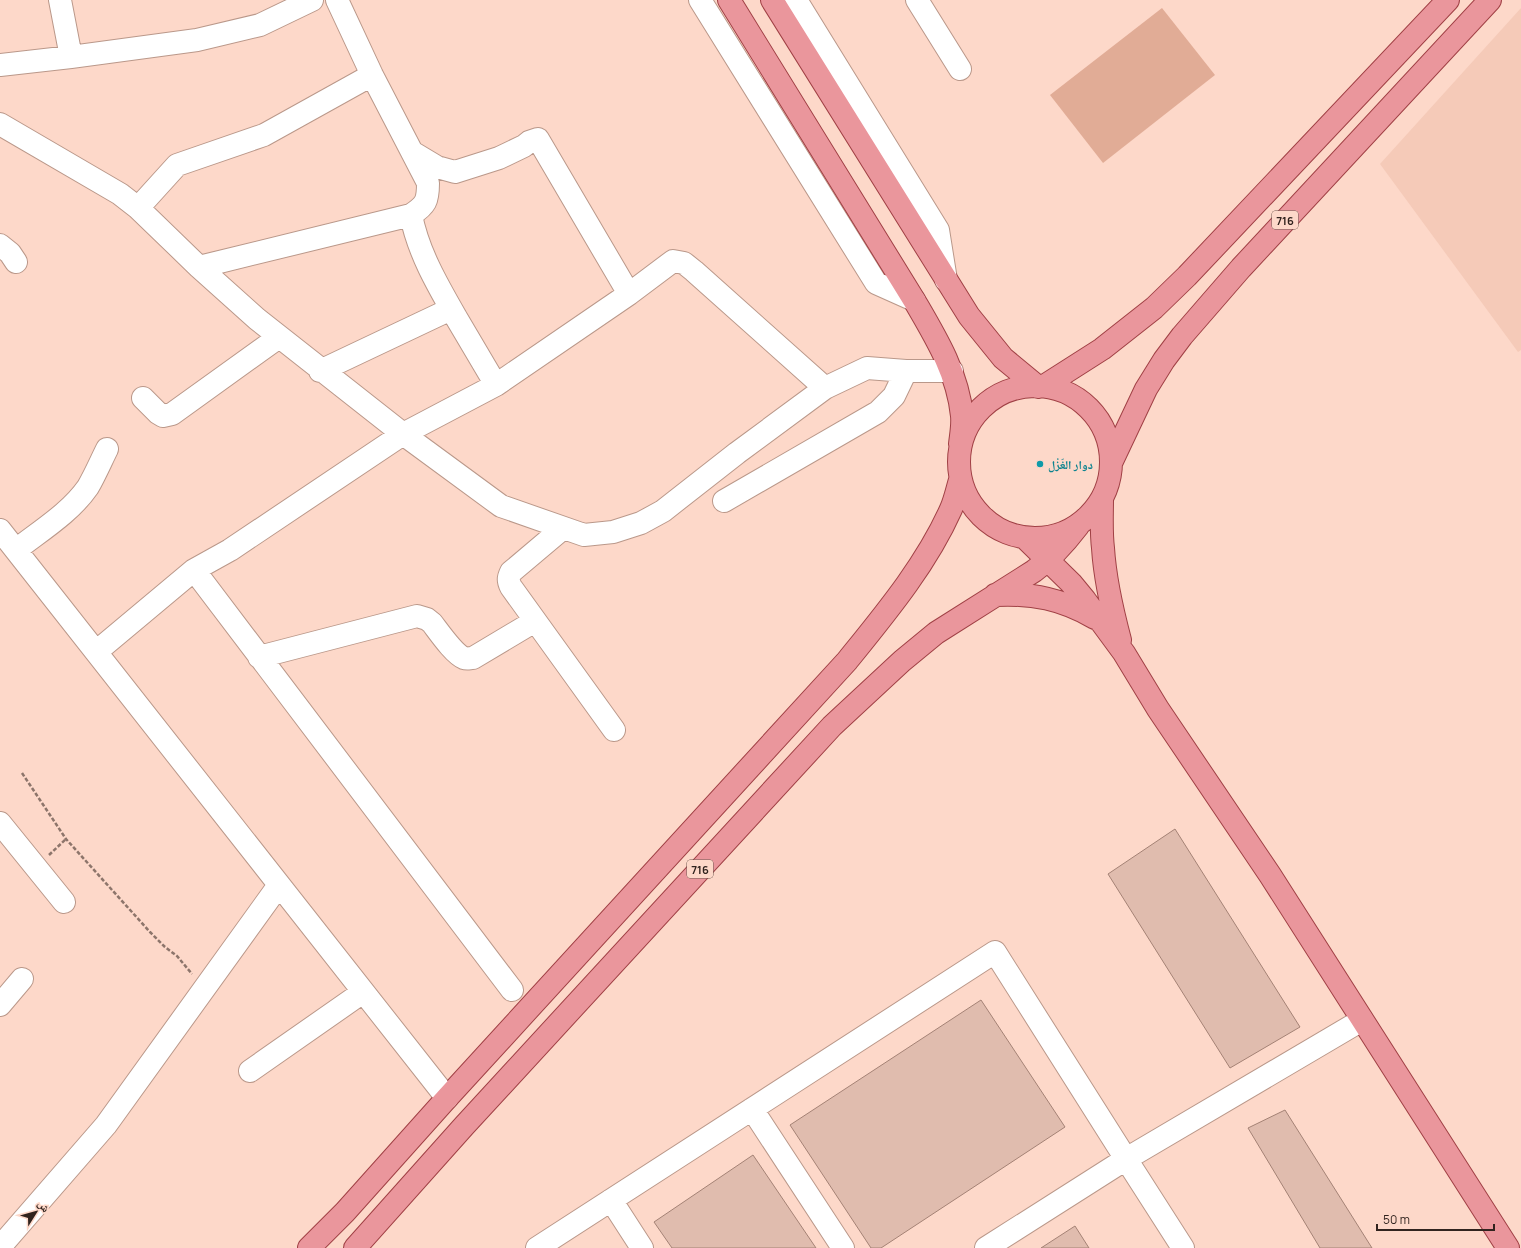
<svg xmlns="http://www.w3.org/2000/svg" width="1521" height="1248" font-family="Manrope,'Noto Naskh Arabic',sans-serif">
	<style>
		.built { fill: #f5cab8 }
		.green { fill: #e1ac96 }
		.building { fill: #e0bcae; stroke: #a48275 }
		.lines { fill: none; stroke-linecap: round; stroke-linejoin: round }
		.minor-casing { stroke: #ba988a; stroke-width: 24 }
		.major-casing { stroke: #a04045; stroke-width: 24 }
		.path { stroke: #8d756b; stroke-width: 2.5; stroke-dasharray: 4 2; stroke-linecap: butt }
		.minor { stroke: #fff; stroke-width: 22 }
		.major { stroke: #ea969c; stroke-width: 22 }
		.culture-dot { fill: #0f9aa8; stroke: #fdd8c9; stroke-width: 1.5 }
		.labels { text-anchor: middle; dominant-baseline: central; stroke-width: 3; stroke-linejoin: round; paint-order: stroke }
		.shield { fill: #fdd8c9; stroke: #6e5951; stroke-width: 1 }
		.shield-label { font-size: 11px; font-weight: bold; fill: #31231e }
		.culture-label { font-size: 12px; font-weight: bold; fill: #0d838f; stroke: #fdd8c9; text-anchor: start }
	</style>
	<rect width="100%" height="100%" fill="#fdd8c9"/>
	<path class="built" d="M1521 8V350L1518 352 1380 164Z"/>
	<path class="green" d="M1162 8 1215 75 1103 163 1050 95Z"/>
	<path class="building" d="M1175 829 1300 1027 1230 1068 1108 874Z
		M981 1000 1065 1127 881 1248H871L790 1125Z
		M1285 1110 1372 1248H1320L1248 1128Z
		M753 1155 816 1248H672L654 1222Z
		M1075 1226 1089 1248H1041Z"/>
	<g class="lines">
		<g class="minor-casing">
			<path id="minor" d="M60 0 71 57
				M337 0 372 75 428 183C428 201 426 205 411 215 418 252 438 286 457 319 470 341 483 363 496 385
				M700 0 876 283 914 300
				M796 0 938 230 946 280
				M917 0 960 69
				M0 65 71 57 197 40 260 25 312 0
				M0 124 120 194 138 208 199 267 257 319 403 434 501 506 584 535 613 532 641 523 663 511 737 453 825 388 867 368 906 371H952
				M412 152 437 167 455 172 499 158 524 146 529 142 538 139 629 294
				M138 208 177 165 264 135 372 75
				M0 245 10 253 16 262
				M199 267 411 215
				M320 371 451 309
				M143 398 158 413 163 416 172 414 279 337
				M724 501 878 412 894 396 906 371
				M562 529 511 572C508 578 508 581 511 587L614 730
				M0 530 447 1098
				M16 550C40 531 70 513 88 487 95 475 101 461 107 449
				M194 570 512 990
				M96 652 194 570 230 550 403 434 496 385 629 294 673 261 684 263 694 271 825 388
				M259 657 417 616 427 619 432 623C439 632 454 654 464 658 467 659 470 658 473 658L535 621
				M0 823 64 902
				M0 1005 22 979
				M250 1071 363 992
				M752 1109 843 1248
				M611 1200 642 1248
				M0 1247 106 1125 279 885
				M537 1248 995 952 1126 1159 1183 1248
				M986 1248 1126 1159 1362 1020"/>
		</g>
		<g class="major-casing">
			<path id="major" d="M729 0 914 300C935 336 958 373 962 416 963 425 961 435 960 444
				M772 0 969 316 1003 358 1038 387
				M959 462a76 76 0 1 1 152 0a76 76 0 1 1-152 0Z
				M1044 386 1102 349 1154 308 1187 276 1448 0
				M1111 463 1146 389 1164 360 1182 336 1241 268 1490 0
				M1102 499C1102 515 1101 532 1103 548 1105 580 1112 610 1120 640
				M1025 538 1071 583 1085 600 1124 653 1158 709 1270 875 1508 1248
				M995 595C1033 593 1062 599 1095 618
				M309 1248 345 1212 447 1098 847 661C885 614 926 565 951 509 955 500 957 490 960 480
				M355 1248 464 1126 832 726 902 661 936 633 1034 571C1052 558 1065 543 1078 526"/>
		</g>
		<path class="path" d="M22 773 66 839 150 932 165 947 177 956 192 974
			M49 855 66 839"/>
		<use href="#minor" class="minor"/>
		<use href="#major" class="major"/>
	</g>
	<circle class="culture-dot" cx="1040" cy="464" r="4"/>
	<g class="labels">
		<g class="shield">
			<rect x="1272" y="211" width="26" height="18" rx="3"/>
			<rect x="687" y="860" width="26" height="18" rx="3"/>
		</g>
		<g class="shield-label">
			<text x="1285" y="220">716</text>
			<text x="700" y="869">716</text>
		</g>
		<g class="culture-label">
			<text x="1048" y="464">دوار الغَزْل</text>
		</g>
	</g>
	<g transform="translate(36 1212) rotate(53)" stroke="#fdd8c9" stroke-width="3" paint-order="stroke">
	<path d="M0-3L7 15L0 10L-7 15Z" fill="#31231e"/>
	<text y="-6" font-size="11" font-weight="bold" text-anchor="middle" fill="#31231e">ش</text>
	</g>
	<path d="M1377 1224v6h117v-6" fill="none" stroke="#31231e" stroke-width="2"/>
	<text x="1383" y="1224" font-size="12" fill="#31231e" stroke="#fdd8c9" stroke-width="3" paint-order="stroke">50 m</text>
</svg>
